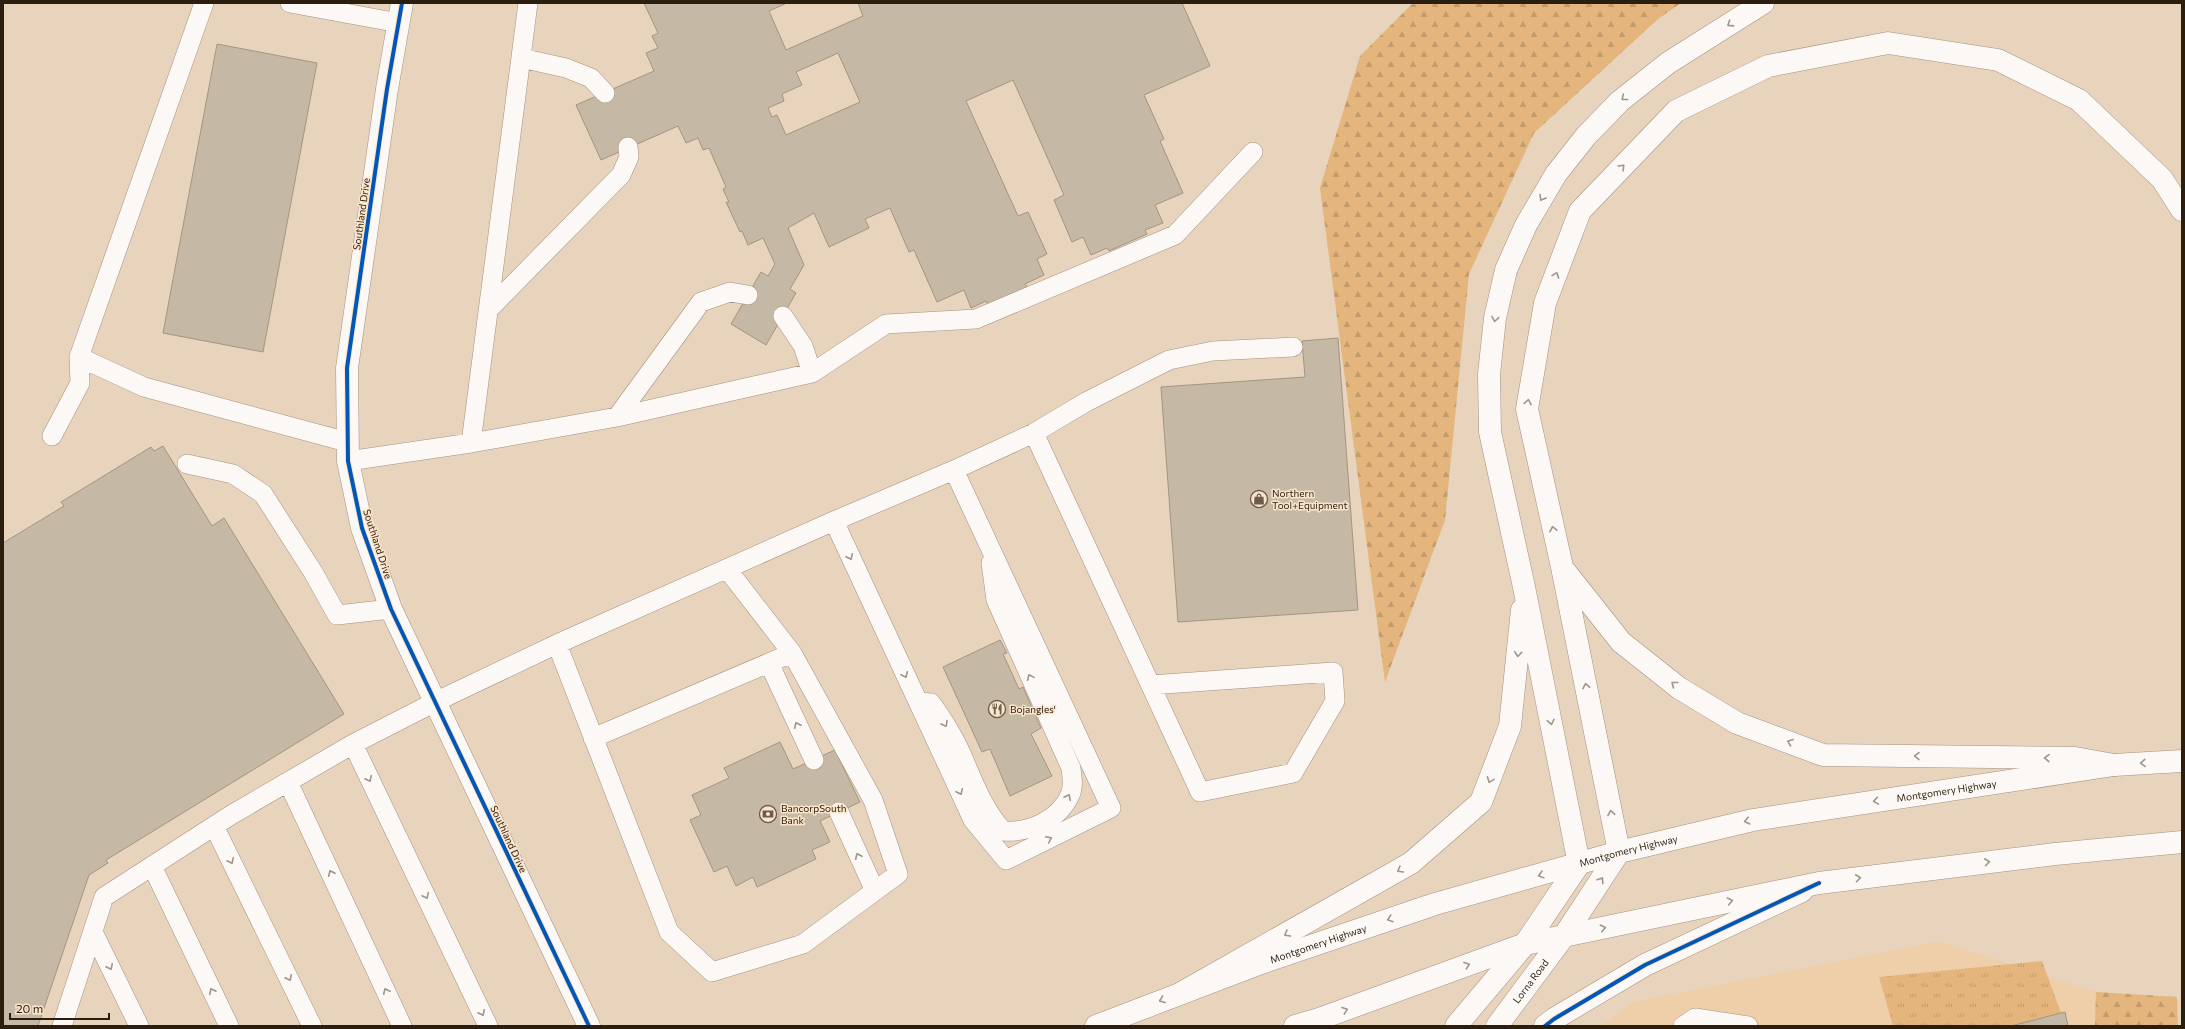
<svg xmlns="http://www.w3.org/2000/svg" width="2185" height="1029" font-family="Commissioner,sans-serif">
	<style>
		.built { fill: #efceaa }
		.grass { fill: url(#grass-tufts) }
		.forest { fill: url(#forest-firs) }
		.building { fill: #c5b8a4; stroke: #a29582; fill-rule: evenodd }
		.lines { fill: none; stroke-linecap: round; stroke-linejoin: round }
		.lane-casing { stroke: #a29281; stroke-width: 20 }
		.street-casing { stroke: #a29281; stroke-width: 23 }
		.secondary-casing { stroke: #a29281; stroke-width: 23 }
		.primary-casing { stroke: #a29281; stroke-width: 23 }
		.highway-casing { stroke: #a29281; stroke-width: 23 }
		.lane { stroke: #fcf8f5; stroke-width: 19 }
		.street { stroke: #fcf8f5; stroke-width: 22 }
		.secondary { stroke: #fcf8f5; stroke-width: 22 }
		.primary { stroke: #fcf8f5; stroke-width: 22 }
		.highway { stroke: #fcf8f5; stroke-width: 22 }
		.cycleway-casing { stroke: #fbe4cc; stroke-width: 6 }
		.cycleway { stroke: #0057b8; stroke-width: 4 }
		.oneway { stroke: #9e968d }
		.labels { text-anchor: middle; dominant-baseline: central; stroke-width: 3; stroke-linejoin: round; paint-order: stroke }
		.street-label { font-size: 10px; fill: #2b1e0e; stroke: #fbe4cc }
		.poi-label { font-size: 10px; fill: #2b1e0e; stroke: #fbe4cc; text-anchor: start }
	</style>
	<defs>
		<pattern id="grass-tufts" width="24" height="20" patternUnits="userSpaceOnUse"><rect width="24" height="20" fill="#e4b57c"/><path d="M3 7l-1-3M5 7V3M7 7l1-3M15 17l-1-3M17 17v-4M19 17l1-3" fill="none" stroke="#c49b6a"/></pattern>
		<pattern id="forest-firs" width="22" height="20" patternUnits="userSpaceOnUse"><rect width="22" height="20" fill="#e4b57c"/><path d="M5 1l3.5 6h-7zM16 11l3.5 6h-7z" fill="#c49b6a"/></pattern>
	</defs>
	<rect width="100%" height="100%" fill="#e8d3bc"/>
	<path class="built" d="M1938 941 2096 992 2095 1026H1601L1633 1002Z"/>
	<path class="grass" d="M2042 961 2061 1013 2011 1026H1893L1879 977Z"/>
	<path class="forest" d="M1413 3H1681L1658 19 1534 133 1469 274 1445 520 1385 682 1320 188 1360 56Z
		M2096 992 2177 997 2178 1026H2095Z"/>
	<path class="building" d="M644 3H787L769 11 786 50 863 16 858 3H1182L1210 66 1144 95 1164 139 1160 141 1183 193 1155 205 1163 223 1145 230 1147 234 1109 251 1107 248 1091 255 1083 237 1072 242 1054 200 1064 195 1013 80 966 101 1018 216 1028 212 1047 254 1037 259 1044 275 1025 284 1027 287 988 305 986 301 971 308 964 290 937 302 914 250 909 252 890 208 865 219 869 228 829 247 814 213 788 228 804 265 790 289 796 293 766 345 731 324 761 272 768 276 775 264 763 238 748 245 742 231 740 232 726 202H729L723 189 726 187 709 148 703 150 698 138 686 143 678 126 601 160 576 105 654 71 646 53 658 48 652 36 658 33ZM838 53 860 102 786 135 777 115 772 117 768 108 784 101 782 94 802 85 796 72Z
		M217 44 317 63 263 352 163 333Z
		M1338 338 1358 610 1178 622 1161 387 1305 377 1302 341Z
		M163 446 212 526 224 518 344 714 106 860 108 863 89 875 38 1026H3V543L64 506 61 502 151 447 154 451Z
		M1000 640 1007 653 1003 654 1019 689 1023 687 1041 728 1031 734 1052 776 1010 796 990 749 982 752 943 667Z
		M780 742 793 769 835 750 860 802 820 821 830 842 812 850 816 859 757 887 753 877 736 886 727 866 714 872 690 820 701 815 692 795 729 778 724 768Z
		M2065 1012 2068 1026H2011L2061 1013Z"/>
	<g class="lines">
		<g class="lane-casing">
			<path id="lane" d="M204 3 79 357 144 387 347 442
				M290 3 399 23
				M521 58 566 68 591 78 605 93
				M489 309 621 175 629 157 628 147
				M783 316 803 346 812 373
				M617 417 701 302 730 292 748 295
				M1034 433 1086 402 1169 360 1213 351 1293 347
				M52 436 80 383 79 357
				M471 443 528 3
				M348 461 471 443 617 417 812 373 886 324 976 319 1175 235 1253 152
				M187 464 233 474 263 494 313 572 337 615 391 609
				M834 521 973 820 1006 860 1111 808 954 470
				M557 644 669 932 712 972 803 944 898 874 873 800 792 653 727 569
				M769 663 814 760
				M918 702 931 703C943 719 953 736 961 753 973 781 983 809 1003 831 1029 833 1059 820 1070 795 1074 787 1072 776 1071 768L996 600 991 563
				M593 738 792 653
				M353 744 488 1026
				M288 782 402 1026
				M839 812 875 891
				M214 826 312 1026
				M152 866 229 1026
				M93 932 139 1026
				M62 1026 104 897 231 815 353 744 435 702 557 644 834 521 954 470 1034 433 1200 792 1293 773 1335 701 1333 672 1151 685
				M1683 1026 1695 1018 1748 1026"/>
		</g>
		<g class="street-casing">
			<path id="street" d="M402 3 387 89 347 368 348 461 362 528 391 609 589 1026"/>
		</g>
		<g class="secondary-casing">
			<g id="secondary">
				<path d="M1456 1026 1525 944"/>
				<path id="s1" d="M1497 1026 1564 936"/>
				<path d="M1545 1026 1554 1019 1645 965 1802 891"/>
			</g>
		</g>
		<g class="primary-casing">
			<g id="primary">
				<path d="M1564 936 1619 852"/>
				<path d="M1525 944 1579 864"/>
				<path id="s2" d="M1096 1026 1261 963 1435 904 1619 852 1753 820 2114 765 2182 761"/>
				<path d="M1295 1026 1319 1019 1525 944 1819 883 2055 854 2182 842"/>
			</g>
		</g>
		<g class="highway-casing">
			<path id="highway" d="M1564 570 1621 642 1679 688 1737 723 1823 755 2075 758 2114 765
				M1619 852 1562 567 1527 409 1545 303 1580 211 1676 111 1768 66 1888 43 1998 60 2079 100 2162 179 2182 210
				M1579 864 1524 587 1490 432 1489 374 1495 318 1506 270 1526 225 1556 174 1586 136 1620 101 1668 63 1763 3
				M1183 992 1411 863 1481 802 1510 726 1522 610"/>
		</g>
		<use href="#lane" class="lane"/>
		<use href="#street" class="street"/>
		<use href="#secondary" class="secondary"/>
		<use href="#primary" class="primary"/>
		<use href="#highway" class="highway"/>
		<g class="cycleway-casing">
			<path id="cycleway" d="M402 3 387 89 347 368 348 461 362 528 391 609 589 1026
				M1545 1026 1554 1019 1645 965 1819 883"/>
		</g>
		<use href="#cycleway" class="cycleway"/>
	</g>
	<defs><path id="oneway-chevron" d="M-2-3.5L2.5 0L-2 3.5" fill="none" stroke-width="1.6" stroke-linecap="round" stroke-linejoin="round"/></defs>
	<g class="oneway">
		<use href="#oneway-chevron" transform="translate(1730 24) rotate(147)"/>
		<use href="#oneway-chevron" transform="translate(1624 98) rotate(141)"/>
		<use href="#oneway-chevron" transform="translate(1622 167) rotate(-46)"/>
		<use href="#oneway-chevron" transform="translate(1542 198) rotate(121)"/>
		<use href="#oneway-chevron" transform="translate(1556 275) rotate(-70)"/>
		<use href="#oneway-chevron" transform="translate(1495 319) rotate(99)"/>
		<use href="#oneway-chevron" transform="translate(1528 402) rotate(-80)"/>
		<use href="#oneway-chevron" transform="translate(1553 529) rotate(-102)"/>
		<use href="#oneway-chevron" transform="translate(850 557) rotate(65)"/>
		<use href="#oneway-chevron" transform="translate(1518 654) rotate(96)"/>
		<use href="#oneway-chevron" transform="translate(905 675) rotate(65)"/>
		<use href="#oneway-chevron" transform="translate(1030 677) rotate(-114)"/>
		<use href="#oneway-chevron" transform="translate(1674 684) rotate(-142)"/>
		<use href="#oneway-chevron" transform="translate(1586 686) rotate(-101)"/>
		<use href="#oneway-chevron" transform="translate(1551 722) rotate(79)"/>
		<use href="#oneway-chevron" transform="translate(945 724) rotate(61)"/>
		<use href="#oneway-chevron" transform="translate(797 725) rotate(-115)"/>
		<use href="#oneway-chevron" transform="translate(1790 742) rotate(-160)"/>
		<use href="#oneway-chevron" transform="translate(1917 756) rotate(-179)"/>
		<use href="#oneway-chevron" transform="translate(2047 758) rotate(-179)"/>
		<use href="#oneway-chevron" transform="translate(2143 763) rotate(177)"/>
		<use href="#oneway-chevron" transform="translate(369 779) rotate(64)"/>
		<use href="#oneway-chevron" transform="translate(1490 780) rotate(111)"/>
		<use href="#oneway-chevron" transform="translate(960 792) rotate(65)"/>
		<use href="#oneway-chevron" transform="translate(1068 797) rotate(-63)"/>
		<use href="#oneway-chevron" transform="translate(1876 801) rotate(171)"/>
		<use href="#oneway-chevron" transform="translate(1611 813) rotate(-101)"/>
		<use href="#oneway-chevron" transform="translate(1747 821) rotate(167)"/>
		<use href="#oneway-chevron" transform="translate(1049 839) rotate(-26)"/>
		<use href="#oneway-chevron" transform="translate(858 856) rotate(-115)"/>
		<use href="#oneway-chevron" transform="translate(231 861) rotate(64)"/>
		<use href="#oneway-chevron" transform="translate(1987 862) rotate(-7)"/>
		<use href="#oneway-chevron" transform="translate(1400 870) rotate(150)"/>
		<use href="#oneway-chevron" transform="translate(331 873) rotate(-115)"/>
		<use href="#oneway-chevron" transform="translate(1541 875) rotate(165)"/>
		<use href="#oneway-chevron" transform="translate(1858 878) rotate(-7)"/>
		<use href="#oneway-chevron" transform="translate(1601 880) rotate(-57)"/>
		<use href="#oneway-chevron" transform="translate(426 896) rotate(64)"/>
		<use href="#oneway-chevron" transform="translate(1730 901) rotate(-12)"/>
		<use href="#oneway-chevron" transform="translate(1390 919) rotate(161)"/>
		<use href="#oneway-chevron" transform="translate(1603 928) rotate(-12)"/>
		<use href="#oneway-chevron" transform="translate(1287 934) rotate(150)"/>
		<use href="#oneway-chevron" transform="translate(1467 965) rotate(-20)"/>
		<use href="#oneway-chevron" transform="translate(110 967) rotate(64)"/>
		<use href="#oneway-chevron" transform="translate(289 978) rotate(64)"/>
		<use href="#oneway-chevron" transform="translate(212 991) rotate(-116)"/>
		<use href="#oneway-chevron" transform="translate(386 991) rotate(-115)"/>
		<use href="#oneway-chevron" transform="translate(1162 1000) rotate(159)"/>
		<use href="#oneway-chevron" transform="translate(1345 1010) rotate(-20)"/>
		<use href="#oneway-chevron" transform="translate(482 1013) rotate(64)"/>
	</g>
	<defs>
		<g id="shop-ring" transform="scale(0.9)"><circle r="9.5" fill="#fbe4cc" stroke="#6d5d4b" stroke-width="1.5"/><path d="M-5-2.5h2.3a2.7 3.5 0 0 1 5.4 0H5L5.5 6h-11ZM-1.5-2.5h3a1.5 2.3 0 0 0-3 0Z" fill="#6d5d4b"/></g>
		<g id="restaurant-ring" transform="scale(0.9)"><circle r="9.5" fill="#fbe4cc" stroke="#6d5d4b" stroke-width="1.5"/><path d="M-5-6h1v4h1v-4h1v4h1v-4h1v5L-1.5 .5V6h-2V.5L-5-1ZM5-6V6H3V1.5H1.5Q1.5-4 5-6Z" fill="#6d5d4b"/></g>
		<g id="bank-ring" transform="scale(0.9)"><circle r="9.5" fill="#fbe4cc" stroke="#6d5d4b" stroke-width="1.5"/><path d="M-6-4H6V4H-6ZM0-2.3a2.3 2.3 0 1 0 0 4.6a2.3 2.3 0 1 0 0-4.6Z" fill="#6d5d4b"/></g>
	</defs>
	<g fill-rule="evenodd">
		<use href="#shop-ring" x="1259" y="499"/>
		<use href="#restaurant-ring" x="997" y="709"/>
		<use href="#bank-ring" x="768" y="814"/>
	</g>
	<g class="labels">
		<g class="street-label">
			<text transform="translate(361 214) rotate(-82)">Southland Drive</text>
			<text transform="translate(378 544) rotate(72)">Southland Drive</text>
			<text stroke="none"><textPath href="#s2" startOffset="885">Montgomery Highway</textPath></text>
			<text transform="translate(509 839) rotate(65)">Southland Drive</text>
			<text stroke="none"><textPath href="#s2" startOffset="561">Montgomery Highway</textPath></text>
			<text stroke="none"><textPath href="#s2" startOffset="237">Montgomery Highway</textPath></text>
			<text stroke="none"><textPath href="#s1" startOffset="56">Lorna Road</textPath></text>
		</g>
		<g class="poi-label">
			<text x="1272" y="493">Northern<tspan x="1272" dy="12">Tool+Equipment</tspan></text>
			<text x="1010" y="709">Bojangles'</text>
			<text x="781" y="808">BancorpSouth<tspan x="781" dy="12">Bank</tspan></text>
		</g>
	</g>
	<rect width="2185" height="1029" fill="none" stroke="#2b1e0e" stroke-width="8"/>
	<path d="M10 1013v6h99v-6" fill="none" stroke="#2b1e0e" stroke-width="2"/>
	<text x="16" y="1013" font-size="12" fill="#2b1e0e" stroke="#fbe4cc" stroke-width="3" paint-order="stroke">20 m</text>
</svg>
